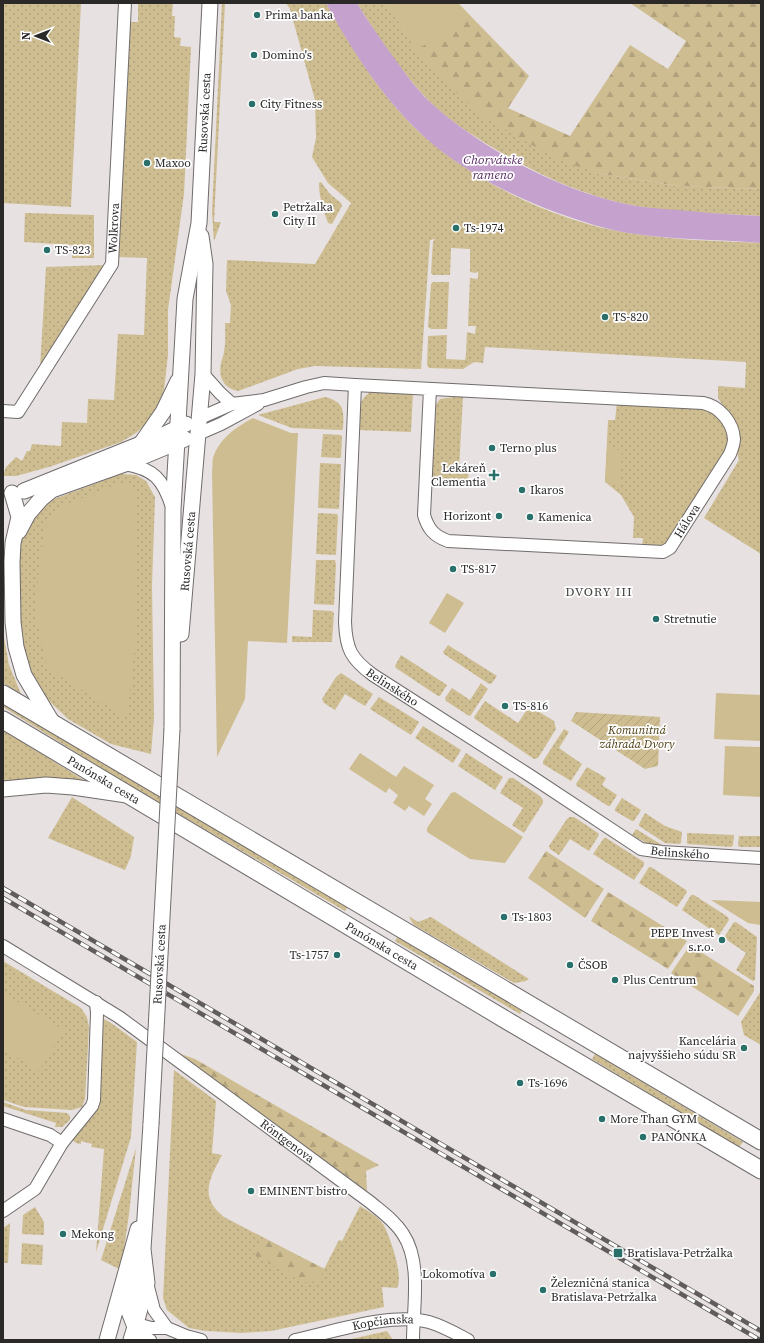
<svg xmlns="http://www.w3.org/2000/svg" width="764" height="1343" font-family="'Source Serif 4',serif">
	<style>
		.grass { fill: url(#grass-dots) }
		.forest { fill: url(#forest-firs) }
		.park { fill: #cebd91 }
		.garden { fill: url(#garden-furrows) }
		.water { fill: #c5a1cd }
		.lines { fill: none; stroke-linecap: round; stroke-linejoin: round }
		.minor-casing { stroke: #716c6c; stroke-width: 14 }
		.tertiary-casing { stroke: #716c6c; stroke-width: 17 }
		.secondary-casing { stroke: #716c6c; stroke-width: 19 }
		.minor { stroke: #fff; stroke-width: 12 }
		.tertiary { stroke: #fff; stroke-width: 15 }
		.secondary { stroke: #fff; stroke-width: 17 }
		.rail-casing { stroke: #615d5d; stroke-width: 4.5 }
		.rail { stroke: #fff; stroke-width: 3; stroke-dasharray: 9; stroke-linecap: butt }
		.tertiary-bridge-casing { stroke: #716c6c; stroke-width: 17; stroke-linecap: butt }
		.tertiary-bridge { stroke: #fff; stroke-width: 15 }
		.poi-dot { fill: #287069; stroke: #fff; stroke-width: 1.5 }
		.labels { text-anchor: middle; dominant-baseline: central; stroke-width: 3.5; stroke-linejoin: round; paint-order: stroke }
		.poi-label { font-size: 12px; fill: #2b2828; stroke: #fff; text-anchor: start }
		.street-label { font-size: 12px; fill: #2b2828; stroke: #fff }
		.park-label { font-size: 12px; font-style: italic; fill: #4b3c10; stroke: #fff }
		.water-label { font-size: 13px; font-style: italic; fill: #592b63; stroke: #fff }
		.neighbourhood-label { font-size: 13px; letter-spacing: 1px; fill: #4c4747; stroke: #fff }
	</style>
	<defs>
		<pattern id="grass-dots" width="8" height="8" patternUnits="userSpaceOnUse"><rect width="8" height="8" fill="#cebd91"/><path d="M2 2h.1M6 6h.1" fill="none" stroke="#b1a27d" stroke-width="1.8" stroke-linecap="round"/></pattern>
		<pattern id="forest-firs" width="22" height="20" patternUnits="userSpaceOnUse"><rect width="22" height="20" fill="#cebd91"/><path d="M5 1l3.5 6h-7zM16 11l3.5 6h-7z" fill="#b1a27d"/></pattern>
		<pattern id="garden-furrows" width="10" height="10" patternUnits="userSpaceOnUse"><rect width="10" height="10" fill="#cebd91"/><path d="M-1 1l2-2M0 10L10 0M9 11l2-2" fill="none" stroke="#b1a27d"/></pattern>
	</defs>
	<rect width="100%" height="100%" fill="#e7e1e1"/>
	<path class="grass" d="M3 3H81L71 207 3 203Z
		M138 3H173L172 16H175L174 37 181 38 180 46 191 47 184 194 168 310V355L164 390 158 405 150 420 136 433 121 442 49 467 16 476H3L6 467 16 457 22 461 27 451H30L32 444 61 446 62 422 87 423 88 399 114 400 118 334 144 335 147 258 118 257 129 22H138Z
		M222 3H225L214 222H221L214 241 212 212Z
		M286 3H326C350 45 375 87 409 122 462 177 553 221 628 233 672 240 717 241 761 243V554L704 518 739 460 726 410 718 398V386L745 388 746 362 485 347 483 363 474 362 463 369 429 368 427 365 428 336 447 335 446 359 465 360 466 355 467 332 475 334 476 326H468L470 278 478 279V271L476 273 470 272V249L451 248 450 275H433L431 273 433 242 435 239 430 240 421 369 315 366 298 369 238 391C224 388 218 378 221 363 222 359 224 355 224 351 226 342 225 332 225 323H230L231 305 226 291 227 260 315 264 351 203 328 183 312 157 316 138 315 100 290 9Z
		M357 3H387L416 50 596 173 678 186 761 189V216C718 213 674 213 631 205 581 195 539 175 495 149 472 135 448 120 429 101 401 72 378 37 357 3Z
		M321 182 330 194 341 203 342 206 332 224 328 223C323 209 319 197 319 183Z
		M25 213 94 215V258H72V245L24 242Z
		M105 265 40 368 46 267Z
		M433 282H449L447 329H431L428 327 431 284Z
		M374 390 413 393 411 432 358 430C359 412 356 399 374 390Z
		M463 396 459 470 469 471 468 480 430 478 434 407 440 399Z
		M325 397C345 402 344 411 343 429L341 430 292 428 258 415Z
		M617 403 702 407 718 417 726 426 729 440 727 450 668 542 662 546H642L643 538H633L634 517 621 495 605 482 608 420H615Z
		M323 434 341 435 342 437 341 457 340 458 321 457Z
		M320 463 341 464 339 509 318 508Z
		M121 474 136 475 146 481 155 497 152 585 154 718 151 754 111 744 68 719 46 698 33 680 22 650 19 623 20 548 25 527 37 510 54 499Z
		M318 513 337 514 338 516 336 555 316 554Z
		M316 560H335L336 564 334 605 314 604Z
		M313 610 332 611 334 613 332 642H292V636L312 637Z
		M3 632 9 665 21 694 3 683Z
		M448 645 497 676 492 683 489 684 444 654 443 652Z
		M401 655 447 685 440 696H438L396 668 395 666Z
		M341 673 373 694 365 706 345 694 335 710 324 703 322 699 336 677Z
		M481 683 488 689 471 715 469 716 446 701 445 698 452 688 470 700Z
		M379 697 419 722 411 735 370 709Z
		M3 701 349 905 345 911 114 776 3 707Z
		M485 701 518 723 526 711 536 710 554 721 556 729 538 758 534 759 475 719 474 717Z
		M423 726 461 750 453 763 415 738Z
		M564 729 569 732 559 748 582 764 571 781 543 764V761Z
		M3 730 95 787 3 784Z
		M466 753 503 777 495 790 458 766Z
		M587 767 606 778 602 785 617 795 610 806H608L577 786 576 784Z
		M509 778H513L540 796 543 800V803L524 833 512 825 523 808 500 793Z
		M72 797 134 837 131 856 125 870 48 838Z
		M622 798 641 810 634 821H632L615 811V809Z
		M645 813 665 826 682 832 681 843 679 844 665 843 639 826V824Z
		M570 817H574L598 833 599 835 589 851 570 839 559 855 550 849 549 846 567 819Z
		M636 829 662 845V847L648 844 632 835Z
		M687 833 734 835 733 845 731 847 688 844 687 843Z
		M739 836H761L760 847H740L738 846Z
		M604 838H606L644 862V865L634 880 593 854Z
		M649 867H651L686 890 687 892 677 907 639 883Z
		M691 895H694L728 917 729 920 719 935 682 910Z
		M409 916 418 922 431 917 529 979 526 981 514 983 414 925 410 919Z
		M736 922 757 937 755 980 753 981 736 970 746 953 724 938 733 923Z
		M399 934 523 1009 520 1014 395 941Z
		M3 961 81 1008 87 1017 89 1027 85 1099 82 1107 72 1110 24 1107 3 1100Z
		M761 991V1045L744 1035 741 1022Z
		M102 1018 111 1023 137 1042 131 1137 96 1252 104 1149 91 1147 92 1144 81 1141V1144L76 1143 72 1140V1137L95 1108Z
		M595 1054 743 1142 739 1147 592 1059Z
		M174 1070 216 1101 212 1153 222 1155C210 1178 198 1197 224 1217L324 1269 339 1240 342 1241 360 1206C368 1211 377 1216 383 1224 390 1236 404 1276 397 1288L382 1287 384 1307 271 1331 241 1333 206 1331 189 1328 167 1310 163 1298Z
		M3 1102 26 1110 67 1113 70 1116V1120L62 1127H55L56 1123 3 1106Z
		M136 1148 129 1214 121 1270 101 1260Z
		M35 1207 44 1222V1235L22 1234 23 1215Z
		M10 1223 8 1263H3V1228Z
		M22 1243 43 1245 42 1265 21 1264Z
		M387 1331 393 1340H347Z"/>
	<path class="forest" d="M387 3H458L529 76 508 108 570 136 630 45 668 69 686 41 630 3H761V189L678 186 596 173 555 158 485 118 451 88 416 50Z
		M546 851 604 889 585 918 528 878Z
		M608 892 687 941 668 969 591 921Z
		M690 945 754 986V991L738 1016 671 973Z
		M178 1053 195 1059 379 1165 366 1171 367 1191Z
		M263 1238 325 1269 317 1283 302 1282 254 1255Z"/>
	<path class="park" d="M387 3H458L471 17 416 50Z
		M253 418 291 433H298L287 643 248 641 245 699 217 757 212 470C213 467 212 462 213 458 219 439 236 427 253 418Z
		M607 449 622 450 620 484 605 482Z
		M125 482 133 488 137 492V627L128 711 122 715 47 668 36 616 39 564 47 518 66 504Z
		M447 593 464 603 445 633 429 623Z
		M716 693 761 695V741L714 739Z
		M725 746 761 747V797L723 795Z
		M360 753 396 777 404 766 434 785 425 799 432 804 424 816 409 806 405 811 393 803 398 795 389 788 386 793 349 769Z
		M455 792 523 837 505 863 470 859 427 832V828L451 793Z
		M711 900 761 902V925L748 923Z
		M3 993 64 1030 39 1071 3 1049Z"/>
	<path class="garden" d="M576 712 660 717 658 766 645 769 571 721Z"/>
	<path class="water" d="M326 3H357C367 20 378 35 389 51 402 69 415 88 431 103 483 150 562 192 631 205 647 208 663 209 679 210 707 213 734 215 761 216V243C717 239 672 240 628 233 604 229 581 221 558 213 522 200 487 183 455 161 399 123 358 62 326 3Z"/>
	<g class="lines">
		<g class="minor-casing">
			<g id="minor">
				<path d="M203 374 220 393 232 404"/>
				<path id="s1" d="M355 385 345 622C346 649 351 659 373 675L529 775 641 849 662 852 761 858"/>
				<path id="s2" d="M3 411 18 412 112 264 125 3"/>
				<path d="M200 418 232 404 264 400 306 387 324 383 355 385 703 403C719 406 733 422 734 439 734 444 732 449 730 454L670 548 663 552 448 541C434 536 428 529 424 515L430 389"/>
				<path d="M198 434 221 424 258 404"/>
				<path d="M125 464C154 469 163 479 172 507"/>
				<path id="s3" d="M3 946 119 1017 370 1202C382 1212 395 1221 403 1234 422 1262 413 1308 413 1340"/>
				<path d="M3 1119 50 1135 62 1143"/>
				<path d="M3 1211 35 1189 62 1143 92 1106 94 1100 97 1013 96 1002"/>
				<path d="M147 1283 154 1310 167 1328"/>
				<path d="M150 1340 141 1337 135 1327 144 1326 151 1328H167L186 1336 201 1340"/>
				<path id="s4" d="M295 1340C333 1332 391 1312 429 1322 443 1326 455 1333 468 1340"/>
			</g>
		</g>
		<g class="tertiary-casing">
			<g id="tertiary">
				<path d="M140 445 163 412 178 381"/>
				<path d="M24 491 163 435 186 424"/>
				<path d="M12 493 19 517 13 543 12 562 13 622 16 647 24 675 52 722"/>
				<path d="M19 531 28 514 41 499 52 490 125 464 185 439"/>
				<path id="s5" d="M181 634 203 374 205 264 201 236"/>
				<path id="s6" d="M172 729 173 510 185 299 199 223 210 3"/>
				<path d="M3 789 46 785 73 787 127 795"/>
				<path d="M135 1327 128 1309 141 1258"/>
				<path d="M107 1340 138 1229"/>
				<path d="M131 1340 135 1327 147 1283 143 1249 151 1124"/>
			</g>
		</g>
		<g class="secondary-casing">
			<g id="secondary">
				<path d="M3 694 761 1141"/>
				<path id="s7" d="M3 720 511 1023 761 1170"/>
			</g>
		</g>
		<use href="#minor" class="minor"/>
		<use href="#tertiary" class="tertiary"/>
		<use href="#secondary" class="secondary"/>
		<g class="rail-casing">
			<path id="rail" d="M3 888 761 1331
				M3 898 760 1340"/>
		</g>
		<use href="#rail" class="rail"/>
		<g class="tertiary-bridge-casing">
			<g id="tertiary-bridge">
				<path id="s8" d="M151 1124 172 729"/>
			</g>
		</g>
		<use href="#tertiary-bridge" class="tertiary-bridge"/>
	</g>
	<g class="poi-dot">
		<circle cx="257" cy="15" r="4"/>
		<circle cx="254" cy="55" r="4"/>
		<circle cx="252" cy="104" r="4"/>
		<circle cx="147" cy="163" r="4"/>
		<circle cx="275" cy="214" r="4"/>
		<circle cx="456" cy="228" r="4"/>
		<circle cx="47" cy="250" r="4"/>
		<circle cx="605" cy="317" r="4"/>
		<circle cx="492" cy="448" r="4"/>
		<path d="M492 469h4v4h4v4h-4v4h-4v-4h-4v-4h4z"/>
		<circle cx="522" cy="490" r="4"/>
		<circle cx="499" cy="516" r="4"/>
		<circle cx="530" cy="517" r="4"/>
		<circle cx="453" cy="569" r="4"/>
		<circle cx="656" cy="619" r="4"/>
		<circle cx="505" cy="706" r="4"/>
		<circle cx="504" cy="917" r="4"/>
		<circle cx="722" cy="940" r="4"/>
		<circle cx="337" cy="955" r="4"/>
		<circle cx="570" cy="965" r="4"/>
		<circle cx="615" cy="980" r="4"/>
		<circle cx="744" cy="1048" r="4"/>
		<circle cx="520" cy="1083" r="4"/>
		<circle cx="602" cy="1119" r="4"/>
		<circle cx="643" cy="1137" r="4"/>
		<circle cx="251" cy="1191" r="4"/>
		<circle cx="63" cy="1234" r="4"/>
		<rect x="613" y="1248" width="10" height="10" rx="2"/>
		<circle cx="493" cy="1274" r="4"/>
		<circle cx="543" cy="1290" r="4"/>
	</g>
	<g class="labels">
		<g class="poi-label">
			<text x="265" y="15">Prima banka</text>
			<text x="262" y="55">Domino's</text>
			<text x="260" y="104">City Fitness</text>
			<text x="155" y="163">Maxoo</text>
			<text x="283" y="207">Petržalka<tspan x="283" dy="14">City II</tspan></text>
			<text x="464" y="228">Ts-1974</text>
			<text x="55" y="250">TS-823</text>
			<text x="613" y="317">TS-820</text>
			<text x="500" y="448">Terno plus</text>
			<text x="486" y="468" text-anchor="end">Lekáreň<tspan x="486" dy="14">Clementia</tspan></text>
			<text x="530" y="490">Ikaros</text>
			<text x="491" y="516" text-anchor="end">Horizont</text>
			<text x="538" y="517">Kamenica</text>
			<text x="461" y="569">TS-817</text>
			<text x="664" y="619">Stretnutie</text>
			<text x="513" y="706">TS-816</text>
			<text x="512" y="917">Ts-1803</text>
			<text x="714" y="933" text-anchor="end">PEPE Invest<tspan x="714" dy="14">s.r.o.</tspan></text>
			<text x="329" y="955" text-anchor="end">Ts-1757</text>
			<text x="578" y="965">ČSOB</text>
			<text x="623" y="980">Plus Centrum</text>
			<text x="736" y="1041" text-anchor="end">Kancelária<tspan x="736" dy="14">najvyššieho súdu SR</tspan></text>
			<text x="528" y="1083">Ts-1696</text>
			<text x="610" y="1119">More Than GYM</text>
			<text x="651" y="1137">PANÓNKA</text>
			<text x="259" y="1191">EMINENT bistro</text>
			<text x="71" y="1234">Mekong</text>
			<text x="627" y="1253">Bratislava-Petržalka</text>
			<text x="485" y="1274" text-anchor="end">Lokomotíva</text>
			<text x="551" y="1283">Železničná stanica<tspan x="551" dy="14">Bratislava-Petržalka</tspan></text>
		</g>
		<g class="street-label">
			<text stroke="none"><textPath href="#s6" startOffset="618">Rusovská cesta</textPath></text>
			<text stroke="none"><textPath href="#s2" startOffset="226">Wolkrova</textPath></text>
			<text transform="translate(687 521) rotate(-58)">Hálova</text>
			<text stroke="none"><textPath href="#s5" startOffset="83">Rusovská cesta</textPath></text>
			<text stroke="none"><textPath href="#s1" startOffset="323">Belinského</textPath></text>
			<text stroke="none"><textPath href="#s7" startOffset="117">Panónska cesta</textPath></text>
			<text stroke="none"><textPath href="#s1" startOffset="659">Belinského</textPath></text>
			<text stroke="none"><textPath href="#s7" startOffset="441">Panónska cesta</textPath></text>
			<text stroke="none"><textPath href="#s8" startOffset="160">Rusovská cesta</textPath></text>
			<text stroke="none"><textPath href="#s3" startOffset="345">Röntgenova</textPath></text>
			<text stroke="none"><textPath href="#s4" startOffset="90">Kopčianska</textPath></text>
		</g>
		<g class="park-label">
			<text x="637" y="730">Komunitná<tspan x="637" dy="14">záhrada Dvory</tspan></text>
		</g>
		<g class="water-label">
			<text x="493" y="159">Chorvátske<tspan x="493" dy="15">rameno</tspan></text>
		</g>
		<g class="neighbourhood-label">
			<text x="599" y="591">DVORY III</text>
		</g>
	</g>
	<rect width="764" height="1343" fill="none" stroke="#2b2828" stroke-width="8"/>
	<g transform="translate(36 36) rotate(270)" stroke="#ffffff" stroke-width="3" paint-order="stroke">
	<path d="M0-3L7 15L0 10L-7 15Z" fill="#2b2828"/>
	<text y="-6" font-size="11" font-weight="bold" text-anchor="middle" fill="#2b2828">N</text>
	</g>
</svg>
